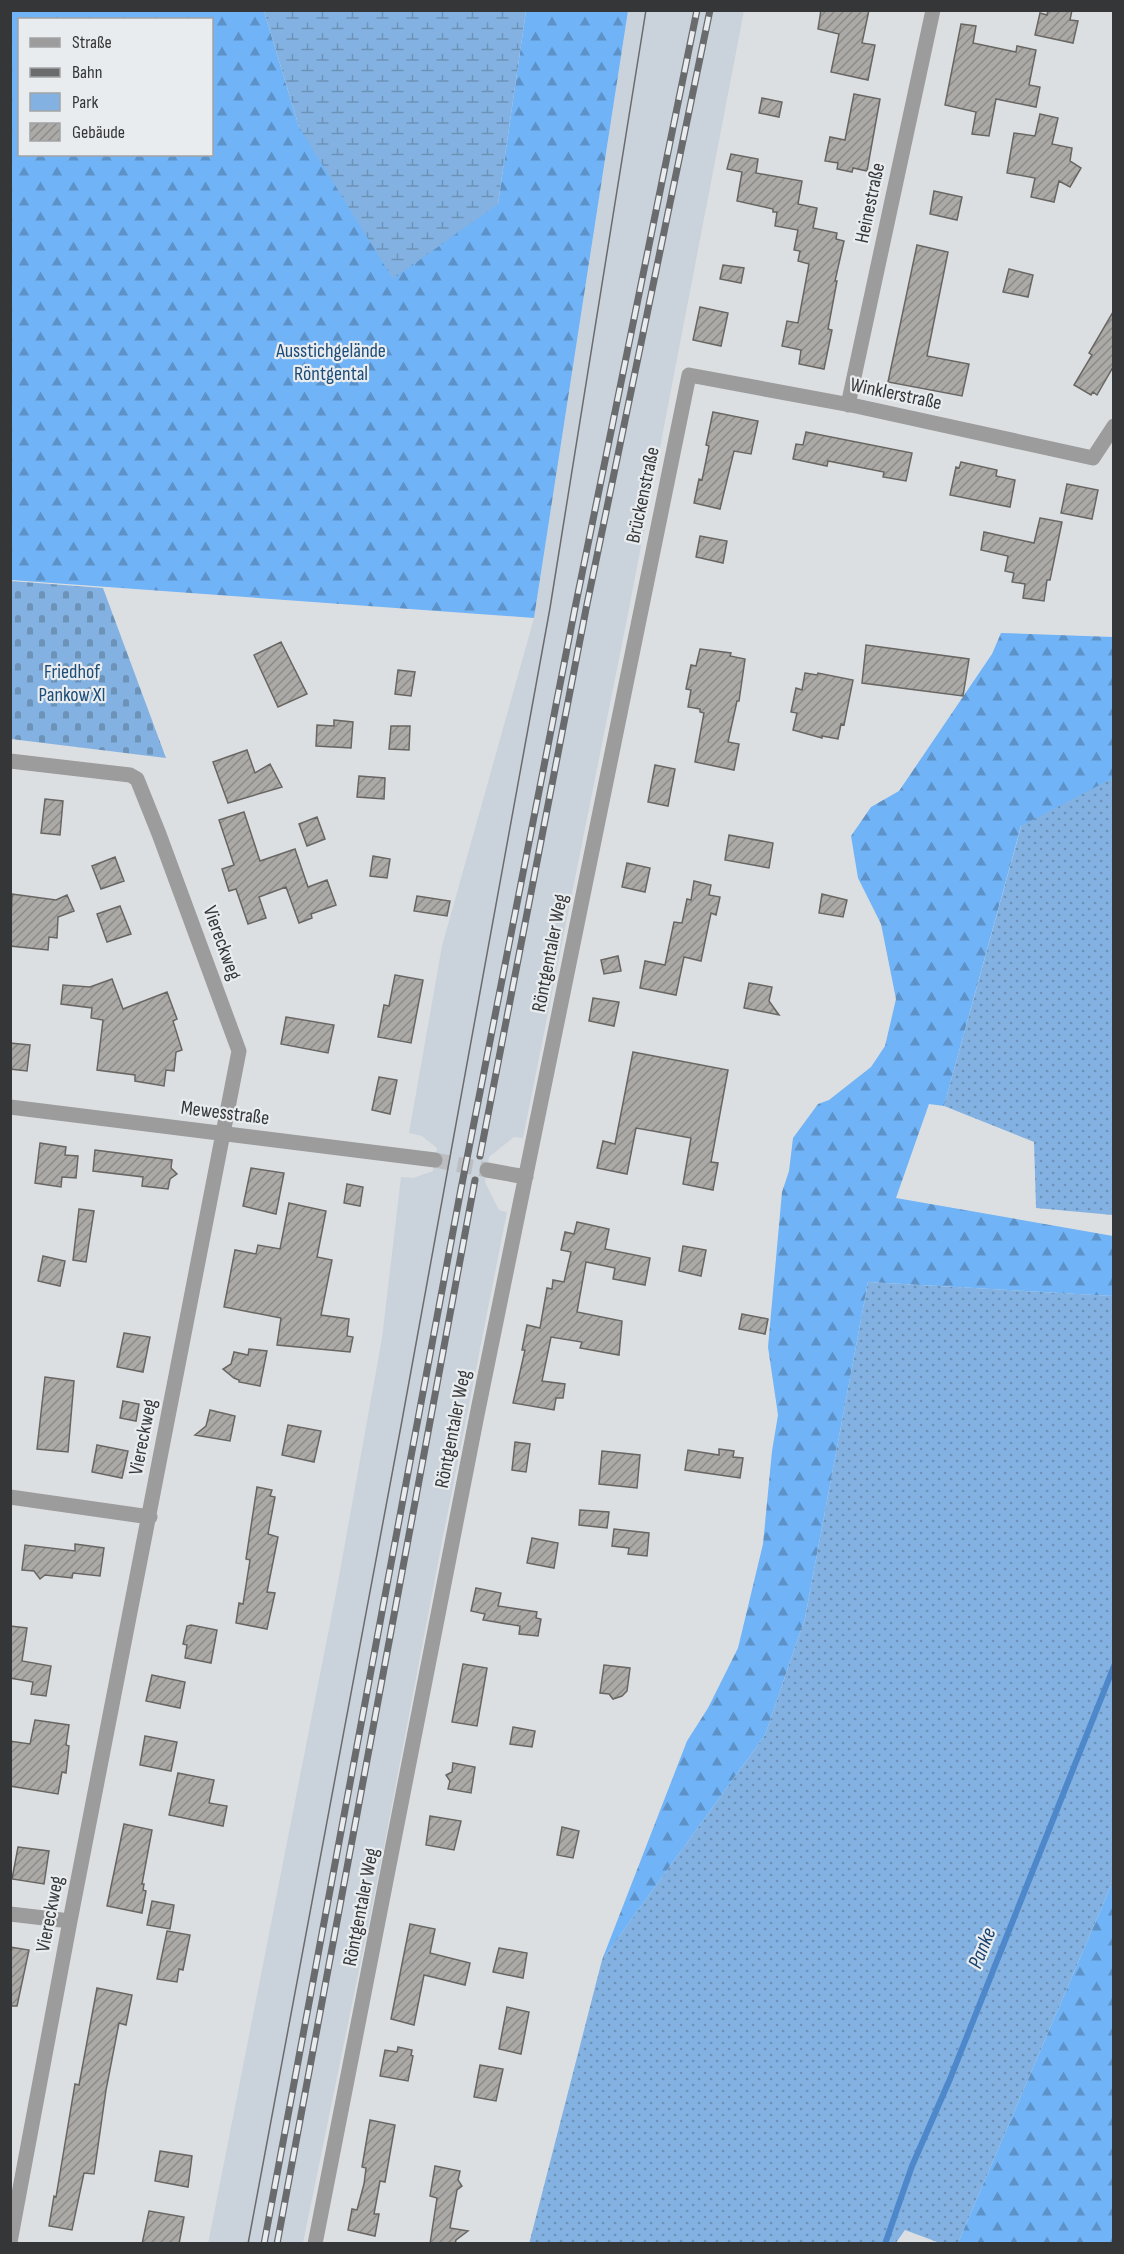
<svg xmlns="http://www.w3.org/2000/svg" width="1124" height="2254" font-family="'Sofia Sans Condensed',sans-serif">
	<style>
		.built { fill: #cad3db }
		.green { fill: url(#green-dots) }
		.forest { fill: url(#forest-firs); fill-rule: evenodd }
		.wetland { fill: url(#wetland-marsh) }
		.cemetery { fill: url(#cemetery-stones) }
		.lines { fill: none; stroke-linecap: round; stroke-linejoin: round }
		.stream { stroke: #4e88ca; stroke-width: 6 }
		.building { fill: url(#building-hatch); stroke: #686663; stroke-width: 1.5 }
		.street-tunnel { stroke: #bbbdc0; stroke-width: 15; stroke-dasharray: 15 8; stroke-linecap: butt }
		.street { stroke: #9b9c9b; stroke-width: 15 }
		.tram { stroke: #6a6b6d; stroke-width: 1.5 }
		.rail-casing { stroke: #6a6b6d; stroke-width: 7 }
		.rail { stroke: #e9ecef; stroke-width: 4.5; stroke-dasharray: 14; stroke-linecap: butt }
		.labels { text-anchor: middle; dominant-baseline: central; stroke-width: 4.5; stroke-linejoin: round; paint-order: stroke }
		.street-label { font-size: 20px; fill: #353637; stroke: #e9ecef }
		.park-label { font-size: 20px; fill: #1c4c78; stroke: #e9ecef }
		.water-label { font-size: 21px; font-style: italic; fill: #18416d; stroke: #e9ecef }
	</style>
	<defs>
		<pattern id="green-dots" width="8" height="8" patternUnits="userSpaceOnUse" patternTransform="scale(1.5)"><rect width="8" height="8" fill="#83b2e2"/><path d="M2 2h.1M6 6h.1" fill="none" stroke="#6c92b8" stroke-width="1.8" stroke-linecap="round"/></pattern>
		<pattern id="forest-firs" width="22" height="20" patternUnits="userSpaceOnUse" patternTransform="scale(1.5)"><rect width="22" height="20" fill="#70b3f6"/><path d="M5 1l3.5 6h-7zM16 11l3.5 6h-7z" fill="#5d92c8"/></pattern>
		<pattern id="wetland-marsh" width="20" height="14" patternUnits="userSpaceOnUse" patternTransform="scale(1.5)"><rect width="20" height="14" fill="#83b2e2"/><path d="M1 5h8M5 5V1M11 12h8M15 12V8" fill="none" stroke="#6c92b8"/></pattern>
		<pattern id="cemetery-stones" width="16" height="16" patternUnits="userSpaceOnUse" patternTransform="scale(1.5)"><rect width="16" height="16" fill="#83b2e2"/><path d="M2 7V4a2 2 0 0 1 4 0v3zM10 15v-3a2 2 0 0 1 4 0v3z" fill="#6c92b8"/></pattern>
		<pattern id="building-hatch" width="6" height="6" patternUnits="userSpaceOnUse" patternTransform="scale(1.5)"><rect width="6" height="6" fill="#acaaa7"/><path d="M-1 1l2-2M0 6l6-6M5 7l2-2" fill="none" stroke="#8d8b89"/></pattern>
	</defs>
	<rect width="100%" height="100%" fill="#dcdfe2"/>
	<path class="built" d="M628 11H744L626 624 523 1138 514 1137 489 1157 485 1182 499 1210 507 1212 442 1542 379 1873 303 2243 208 2244 336 1593 382 1338 401 1177 413 1178 433 1171 437 1148 422 1136 409 1133 442 946 534 618Z"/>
	<path class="green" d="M1113 778V1215L1036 1208 1034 1142 944 1106 1024 816Z
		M868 1282 1113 1296V1881L958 2243H940L905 2230 895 2244H529L602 1960 765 1735 805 1618Z"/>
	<path class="forest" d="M10 11H264L299 127 498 204 526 11H628L534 618 11 580ZM20 20H212V154H20Z
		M1001 633 1113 637V778L1021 826 944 1106 929 1104 896 1198 1113 1236V1296L868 1282 805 1618 765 1735 602 1960 687 1741 708 1708 738 1648 763 1544 772 1451 778 1415 768 1347 782 1192 789 1171 793 1138 818 1104 829 1100 871 1067 885 1046 896 999 881 924 858 878 851 836 871 807 899 791 992 654Z
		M1113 1881V2243H958Z"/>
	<path class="wetland" d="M264 11H526L498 204 393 279 299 127Z"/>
	<path class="cemetery" d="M11 581 103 588 166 758 11 739Z"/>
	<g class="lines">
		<path class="stream" d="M885 2244 912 2166 950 2079 1114 1666"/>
	</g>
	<path class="building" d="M821 10H869L862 43 875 45 868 80 831 72 839 34 818 29Z
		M1048 10H1072L1070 20 1078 21 1073 43 1035 35 1040 13 1047 15Z
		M961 24 976 26 973 43 1016 52 1017 46 1036 50 1029 85 1040 87 1036 107 996 99 989 136 972 134 976 112 945 105Z
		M854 94 880 99 867 171 853 168 852 172 837 169 838 163 825 161 830 137 845 140Z
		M762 98 782 102 779 117 759 113Z
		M1040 114 1058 118 1052 144 1072 148 1070 161 1081 168 1070 187 1059 181 1054 202 1031 197 1035 178 1007 173 1014 133 1035 136Z
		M731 154 758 159 756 173 802 181 798 204 817 208 813 228 837 233 836 239 844 241 835 281H837L828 329 832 330 824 369 799 364 801 350 782 346 787 321 798 323 809 264 798 261 800 251 794 250 798 230 775 226 777 212H773V209L737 201 742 172 727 169Z
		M934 191 962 197 957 220 930 214Z
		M917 245 948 252 927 356 969 364 962 396 888 382Z
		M723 265 744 268 741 283 720 279Z
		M1009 269 1033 275 1028 297 1003 292Z
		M700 307 728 313 721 346 693 340Z
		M1113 312V367L1097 395 1093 392 1091 395 1074 385 1092 355 1089 353Z
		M713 412 758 421 751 454 734 451 720 509 694 503 699 479 702 480 709 446 706 445Z
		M806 432 912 453 906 481 883 477 884 472 828 461 827 466 793 459 796 444 803 445Z
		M961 462 997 470 996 476 1015 480 1010 507 950 495 956 467 959 468Z
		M1067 484 1098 490 1092 519 1061 513Z
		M1040 518 1062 522 1050 580H1047L1044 601 1023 598 1025 584 1012 582 1014 573 1005 571 1008 556 981 550 984 532 1034 543Z
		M700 536 727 541 723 563 696 557Z
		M281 642 307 694 278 707 254 655Z
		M866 645 969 659 963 696 862 683Z
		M700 649 731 653 730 656 745 659 739 701H737L728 742 739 744 734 770 695 762 704 713 700 712V709L688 707 691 690 686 689 691 665 696 666Z
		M398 670 415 672 411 696 395 694Z
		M805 673 817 675 818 673 853 680 844 725 841 724 838 739 822 736V738L793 730 797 713 791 712 796 688 802 690Z
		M334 720 353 722 351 748 316 746 317 725 334 726Z
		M391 726H410L409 750 389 749Z
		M247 750 255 773 270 764 282 787 228 803 213 762Z
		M655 765 675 769 668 806 648 802Z
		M359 776 385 778 384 799 357 797Z
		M45 799 63 801 60 835 41 833Z
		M244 812 260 861 295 849 308 887 327 880 336 905 311 914 312 918 299 923 286 887 259 897 266 918 248 924 236 889 229 891 222 869 234 865 219 820Z
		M317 817 325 839 307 846 299 824Z
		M729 835 773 843 769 868 725 860Z
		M373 856 390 859 387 878 370 876Z
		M115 857 124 881 101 889 92 866Z
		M627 863 650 868 645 892 622 887Z
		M694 881 711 885 709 895 720 897 716 915 711 913 701 961 684 957 676 995 640 988 645 961 665 965 674 922 682 923 687 899 691 900Z
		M12 894 56 900 67 895 74 911 58 917 57 938 49 937 48 950 10 946Z
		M822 894 847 900 843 917 819 913Z
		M417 896 450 901 447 916 414 911Z
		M120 906 131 934 107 942 97 914Z
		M618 956 621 971 604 974 601 960Z
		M395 975 423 980 411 1043 378 1037 384 1005 389 1006Z
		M112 979 123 1009 167 992 177 1019 173 1021 182 1050 176 1052 174 1071 166 1070 164 1086 135 1081V1075L97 1070 103 1020 91 1018 92 1008 61 1004 63 985 90 987Z
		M749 983 772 987 769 1001 779 1015 744 1008Z
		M593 998 619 1002 614 1026 589 1021Z
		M286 1017 334 1025 328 1053 281 1044Z
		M10 1043 30 1045 27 1071 10 1069Z
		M633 1052 728 1070 711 1162 718 1163 713 1190 683 1184 691 1138 653 1131 636 1128 627 1174 597 1168 603 1141 615 1144Z
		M379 1077 397 1080 390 1114 372 1110Z
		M40 1143 66 1147 65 1155 78 1156 76 1178 62 1177 61 1187 35 1183Z
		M95 1150 172 1160 171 1168 177 1174 170 1179 168 1189 142 1186 143 1177 93 1171Z
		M251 1168 284 1173 276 1214 243 1206Z
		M347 1184 363 1187 360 1206 344 1203Z
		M289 1203 326 1211 317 1257 332 1260 321 1315 349 1319 347 1336 353 1337 350 1352 277 1345 281 1318 224 1307 235 1250 256 1254 258 1245 280 1249Z
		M79 1209 94 1211 86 1262 73 1260Z
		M577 1222 609 1229 605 1249 650 1258 645 1285 613 1279 615 1268 586 1262 577 1312 622 1321 619 1355 580 1348 582 1342 551 1337 542 1381 565 1384 563 1398H556L554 1410 513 1403 525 1350H522L527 1325 540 1328 547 1288 552 1289 553 1280 564 1282 571 1252 561 1250 565 1232 574 1234Z
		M683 1246 706 1250 701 1276 679 1271Z
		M43 1256 65 1261 60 1286 38 1281Z
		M742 1314 768 1319 765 1334 739 1329Z
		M124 1333 150 1337 143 1372 117 1367Z
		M249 1349 267 1351 260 1386 239 1382V1380L234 1378 223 1369 231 1364 234 1352 248 1355Z
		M45 1377 74 1381 68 1452 37 1449Z
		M123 1401 139 1404 136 1421 120 1418Z
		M210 1410 235 1416 230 1441 195 1435 206 1426Z
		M288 1425 321 1431 314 1462 282 1455Z
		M515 1442 530 1444 526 1472 512 1470Z
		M97 1445 128 1451 122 1478 92 1472Z
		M719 1449 734 1451 733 1457 743 1458 740 1478 685 1470 688 1450 719 1455Z
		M602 1451 640 1455 637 1488 599 1484Z
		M257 1487 272 1490 270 1496 275 1497 268 1534 278 1537 267 1592 275 1593 267 1629 236 1623 239 1603 243 1604 250 1560 246 1559Z
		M580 1510 609 1512 607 1528 579 1525Z
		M614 1529 649 1533 647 1556 628 1554 629 1548 612 1546Z
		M532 1538 558 1543 554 1568 527 1563Z
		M75 1544 104 1548 100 1576 73 1573 72 1578 45 1575 40 1579 34 1571 22 1570 25 1545 75 1551Z
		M476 1588 501 1593 498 1606 537 1612 536 1618 541 1619 538 1636 519 1634 520 1626 483 1620 485 1614 471 1611Z
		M191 1625 217 1630 211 1663 185 1658 187 1645 183 1644 187 1626Z
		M10 1626 27 1628 22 1661 51 1666 46 1696 31 1694 33 1682 10 1678Z
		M463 1664 487 1668 477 1726 452 1722Z
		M604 1665 630 1668 627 1691 622 1696 613 1699 609 1694 600 1693Z
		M152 1675 185 1682 180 1708 146 1701Z
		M35 1720 69 1725 66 1745 69 1746 66 1773 62 1772 58 1794 10 1786V1741L30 1744Z
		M513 1727 535 1731 532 1747 510 1744Z
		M145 1736 177 1742 171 1771 140 1765Z
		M453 1763 475 1767 471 1793 448 1789 450 1781 446 1775 452 1772Z
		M178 1773 214 1780 209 1803 227 1806 223 1826 169 1815Z
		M430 1816 461 1821 454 1850 426 1845Z
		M124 1824 152 1830 142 1884H144L143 1890 146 1891 142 1913 107 1906Z
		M562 1827 579 1831 573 1858 557 1855Z
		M18 1847 49 1851 44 1884 12 1879Z
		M152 1901 174 1905 170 1929 147 1925Z
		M410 1924 435 1929 430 1953 470 1963 465 1985 424 1975 414 2025 391 2019Z
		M167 1931 190 1935 183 1970 179 1969 177 1982 157 1979Z
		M10 1947 29 1950 17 2006H10Z
		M499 1948 527 1953 523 1978 493 1972Z
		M97 1988 132 1995 126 2025 119 2023 106 2090 94 2174 84 2173 72 2230 49 2226 54 2196 56 2197 75 2084 79 2085Z
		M507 2007 529 2012 521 2054 499 2049Z
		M398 2047 412 2050 411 2055 413 2056 408 2081 380 2076 385 2050 397 2052Z
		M480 2065 503 2069 496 2101 474 2097Z
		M370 2120 395 2125 385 2182 380 2181 374 2214H379L375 2236 348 2230 352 2209 357 2210 364 2184 366 2168 362 2167Z
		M160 2151 192 2156 188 2187 155 2181Z
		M435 2166 460 2171 458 2180 462 2186 457 2190 450 2228 468 2231 456 2240 455 2244H430L437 2198 430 2196Z
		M149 2211 184 2217 179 2244H142Z"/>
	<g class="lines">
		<path class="street-tunnel" d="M435 1160 487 1170"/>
		<path class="street" d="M848 405 933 10
			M10 761 130 775 137 779 159 834 239 1051 70 1921 10 2242
			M10 1107 435 1160
			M487 1170 526 1177
			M10 1497 150 1517
			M10 1914 70 1921
			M315 2244 477 1415 689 375 856 406 1093 458 1114 426"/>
		<path class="tram" d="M248 2244 401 1426 550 608 646 10"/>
		<g class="rail-casing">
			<path id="rail" d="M480 1156 586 609 710 10
				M264 2244 460 1194 575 608 697 10
				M277 2244 475 1180"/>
		</g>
		<use href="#rail" class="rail"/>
	</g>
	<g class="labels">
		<g class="street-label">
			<text transform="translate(870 203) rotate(-78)">Heinestraße</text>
			<text transform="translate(896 394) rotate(12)">Winklerstraße</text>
			<text transform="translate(643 495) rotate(-78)">Brückenstraße</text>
			<text transform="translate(222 943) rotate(70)">Viereckweg</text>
			<text transform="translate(550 953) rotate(-79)">Röntgentaler Weg</text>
			<text transform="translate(225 1113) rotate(7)">Mewesstraße</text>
			<text transform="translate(453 1429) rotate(-79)">Röntgentaler Weg</text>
			<text transform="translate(143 1437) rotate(-79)">Viereckweg</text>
			<text transform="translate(361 1907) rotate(-79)">Röntgentaler Weg</text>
			<text transform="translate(50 1914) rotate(-79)">Viereckweg</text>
		</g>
		<g class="park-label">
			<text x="331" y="351">Ausstichgelände<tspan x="331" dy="23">Röntgental</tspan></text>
			<text x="72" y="672">Friedhof<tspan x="72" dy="23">Pankow XI</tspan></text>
		</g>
		<g class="water-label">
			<text transform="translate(982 1948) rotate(-68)">Panke</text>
		</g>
	</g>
	<rect width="1124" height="2254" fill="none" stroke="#353637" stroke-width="24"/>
	<rect x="18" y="18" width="195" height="138" fill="#e9ecef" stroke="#a1a3a5" stroke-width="1.5"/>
	<rect x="30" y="38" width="30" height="9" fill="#9b9c9b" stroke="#a1a3a5" stroke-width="1.5"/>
	<text x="72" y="48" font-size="18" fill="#353637">Straße</text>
	<rect x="30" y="68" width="30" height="9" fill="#6a6b6d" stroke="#a1a3a5" stroke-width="1.5"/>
	<text x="72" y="78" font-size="18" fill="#353637">Bahn</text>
	<rect x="30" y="93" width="30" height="18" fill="#83b2e2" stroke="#a1a3a5" stroke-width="1.5"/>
	<text x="72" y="108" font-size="18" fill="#353637">Park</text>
	<rect x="30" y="123" width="30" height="18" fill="url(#building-hatch)" stroke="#a1a3a5" stroke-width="1.5"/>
	<text x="72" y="138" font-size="18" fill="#353637">Gebäude</text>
</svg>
